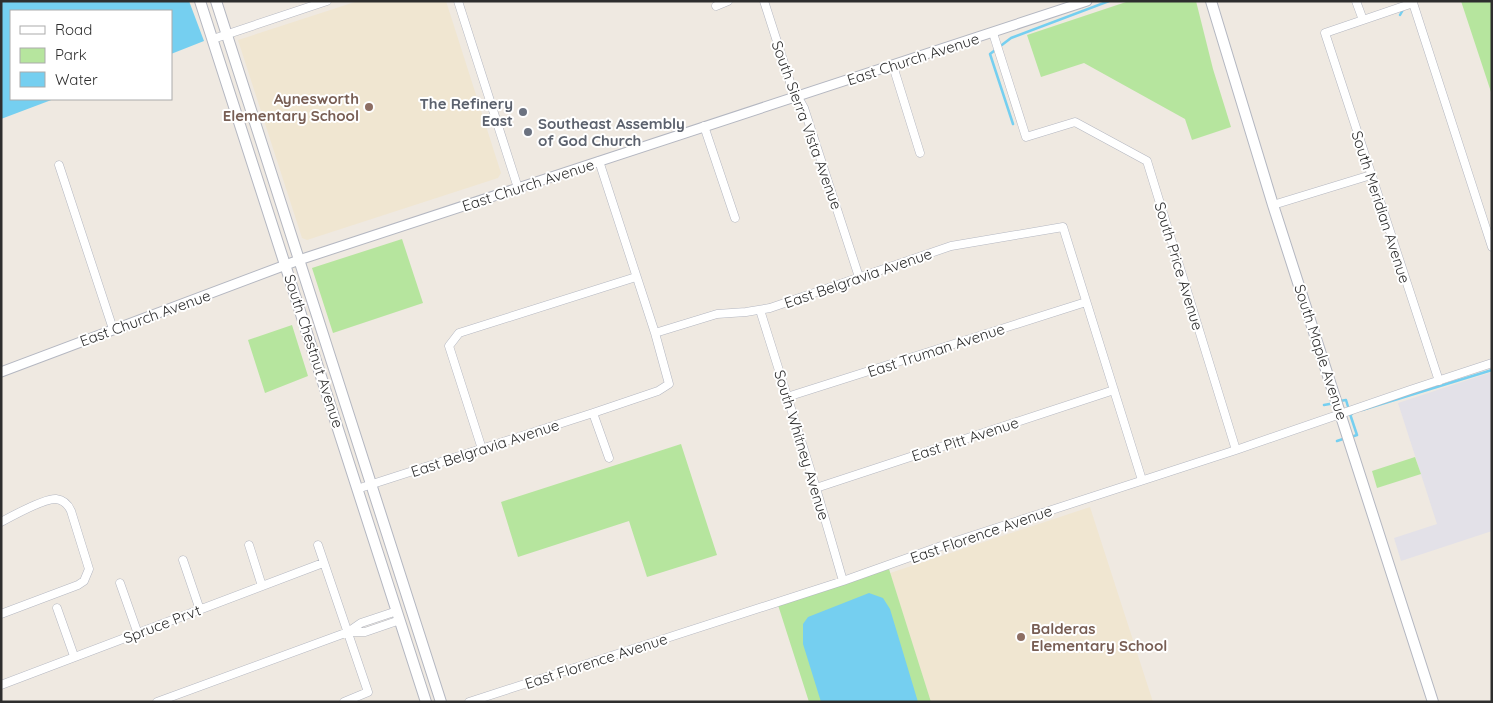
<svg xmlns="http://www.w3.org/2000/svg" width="1493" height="703" font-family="Quicksand,sans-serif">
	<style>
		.industrial { fill: #e3e1e8 }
		.education { fill: #f0e6d1 }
		.green { fill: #b6e59e }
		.water { fill: #75cff0 }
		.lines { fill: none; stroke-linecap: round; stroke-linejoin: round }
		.stream { stroke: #75cff0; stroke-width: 2.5 }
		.minor-casing { stroke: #b4b7c1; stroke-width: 9 }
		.tertiary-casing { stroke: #b4b7c1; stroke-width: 11 }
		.secondary-casing { stroke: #b4b7c1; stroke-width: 12 }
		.minor { stroke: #fff; stroke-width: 8 }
		.tertiary { stroke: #fff; stroke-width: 9 }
		.secondary { stroke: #fff; stroke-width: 10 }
		.education-dot { fill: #8d6e63; stroke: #fff; stroke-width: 2 }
		.worship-dot { fill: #6b7280; stroke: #fff; stroke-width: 2 }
		.labels { text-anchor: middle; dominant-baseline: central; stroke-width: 4; stroke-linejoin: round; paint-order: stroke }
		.street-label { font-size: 15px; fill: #2e2e2e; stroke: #fff }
		.education-label { font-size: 15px; font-weight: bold; fill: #785e54; stroke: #fff; text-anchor: end }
		.worship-label { font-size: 15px; font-weight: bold; fill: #5b616d; stroke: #fff; text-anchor: end }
	</style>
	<rect width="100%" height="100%" fill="#efe9e1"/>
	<path class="industrial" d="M1492 372V531L1401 561 1394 538 1437 524 1398 403Z"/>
	<path class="education" d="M358 1H446L501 173 498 178 307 240 302 238 238 40Z
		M1090 507 1153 702H931L890 573Z"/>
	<path class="green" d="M1129 1H1196L1213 69 1231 127 1192 140 1185 119 1084 63 1041 77 1027 35Z
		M1461 1H1492V95Z
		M402 239 423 303 333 333 312 268Z
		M292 325 308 376 265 393 248 340Z
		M681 444 717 555 647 577 629 521 518 557 501 502Z
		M1415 457 1421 474 1377 488 1372 471Z
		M889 569 931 702H809L778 605Z"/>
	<path class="water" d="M1 1H189L204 41 171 54V11H11V99H54L1 119Z
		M869 593 883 598 890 609 918 702H821L803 644V624L808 617Z"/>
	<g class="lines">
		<path class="stream" d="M1400 15 1404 8
			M1013 124 990 54 1011 38 1109 1
			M1340 401 1346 400 1349 410
			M1324 405 1335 403
			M1362 410 1492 370
			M1351 437 1357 435 1350 414H1352
			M1337 441 1346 438"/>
		<g class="minor-casing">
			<path id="minor" d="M458 1 518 188
				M764 1 791 85 804 108 859 277
				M1356 1 1363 20
				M716 6 728 1
				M993 33 1026 137 1075 122 1147 161 1236 450
				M213 39 327 1
				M893 66 920 153
				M704 126 735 218
				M59 165 113 329
				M1273 205 1371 175
				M760 310 816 488 843 581
				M655 333 717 314 746 312 770 308 951 246 1063 227 1142 480
				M1439 381 1325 33 1413 3 1492 247
				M787 397 1086 302
				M593 413 609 458
				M482 449 449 346 459 333 636 277
				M816 488 1114 390
				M357 489 593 413 658 391 669 384 655 333 599 161
				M1 522C12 516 46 498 56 499 64 500 68 504 71 511L89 569 84 581 78 585 1 614
				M249 545 262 586
				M318 545 368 692 344 702
				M183 560 200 610
				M120 583 138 634
				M57 608 74 656
				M348 632H365L400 620
				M1 685 323 563
				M157 702 348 632 361 623 397 611
				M469 702 843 581 944 545 1236 450 1410 390 1492 363"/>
		</g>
		<g class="tertiary-casing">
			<path id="tertiary" d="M1 372 299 260 1087 1"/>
		</g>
		<g class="secondary-casing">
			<path id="secondary" d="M200 1 426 702
				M216 1 441 702
				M1211 1 1273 205 1433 702"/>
		</g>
		<use href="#minor" class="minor"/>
		<use href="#tertiary" class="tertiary"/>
		<use href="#secondary" class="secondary"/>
	</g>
	<g class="education-dot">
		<circle cx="369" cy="107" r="5"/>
		<circle cx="1021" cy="637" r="5"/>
	</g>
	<g class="worship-dot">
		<circle cx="523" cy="112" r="5"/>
		<circle cx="528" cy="132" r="5"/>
	</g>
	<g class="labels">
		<g class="street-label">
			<text transform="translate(913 59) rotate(-18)">East Church Avenue</text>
			<text transform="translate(807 125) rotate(70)">South Sierra Vista Avenue</text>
			<text transform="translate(528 185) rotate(-18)">East Church Avenue</text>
			<text transform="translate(1381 207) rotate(72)">South Meridian Avenue</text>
			<text transform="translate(1179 266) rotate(73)">South Price Avenue</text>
			<text transform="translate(858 278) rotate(-19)">East Belgravia Avenue</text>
			<text transform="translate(145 318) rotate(-20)">East Church Avenue</text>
			<text transform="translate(936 350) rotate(-18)">East Truman Avenue</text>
			<text transform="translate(314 351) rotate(72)">South Chestnut Avenue</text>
			<text transform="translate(1321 352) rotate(72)">South Maple Avenue</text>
			<text transform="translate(965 439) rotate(-18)">East Pitt Avenue</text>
			<text transform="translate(802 445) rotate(73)">South Whitney Avenue</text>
			<text transform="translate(485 448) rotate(-18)">East Belgravia Avenue</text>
			<text transform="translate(981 534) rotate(-19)">East Florence Avenue</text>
			<text transform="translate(162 624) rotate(-21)">Spruce Prvt</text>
			<text transform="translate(596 661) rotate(-18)">East Florence Avenue</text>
		</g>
		<g class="education-label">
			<text x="359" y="98">Aynesworth<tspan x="359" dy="17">Elementary School</tspan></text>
			<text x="1031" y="628" text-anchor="start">Balderas<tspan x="1031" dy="17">Elementary School</tspan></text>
		</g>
		<g class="worship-label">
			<text x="513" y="103">The Refinery<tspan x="513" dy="17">East</tspan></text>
			<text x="538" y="123" text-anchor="start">Southeast Assembly<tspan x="538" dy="17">of God Church</tspan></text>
		</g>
	</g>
	<rect width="1493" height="703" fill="none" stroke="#2e2e2e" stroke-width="5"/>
	<rect x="10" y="10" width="162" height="90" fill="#ffffff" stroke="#ababab"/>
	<rect x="20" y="26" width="25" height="8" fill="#ffffff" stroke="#ababab"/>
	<text x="55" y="35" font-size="15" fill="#2e2e2e">Road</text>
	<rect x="20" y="48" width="25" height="15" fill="#b6e59e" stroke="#ababab"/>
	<text x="55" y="60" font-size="15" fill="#2e2e2e">Park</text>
	<rect x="20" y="72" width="25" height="15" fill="#75cff0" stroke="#ababab"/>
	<text x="55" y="85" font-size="15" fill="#2e2e2e">Water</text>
</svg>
